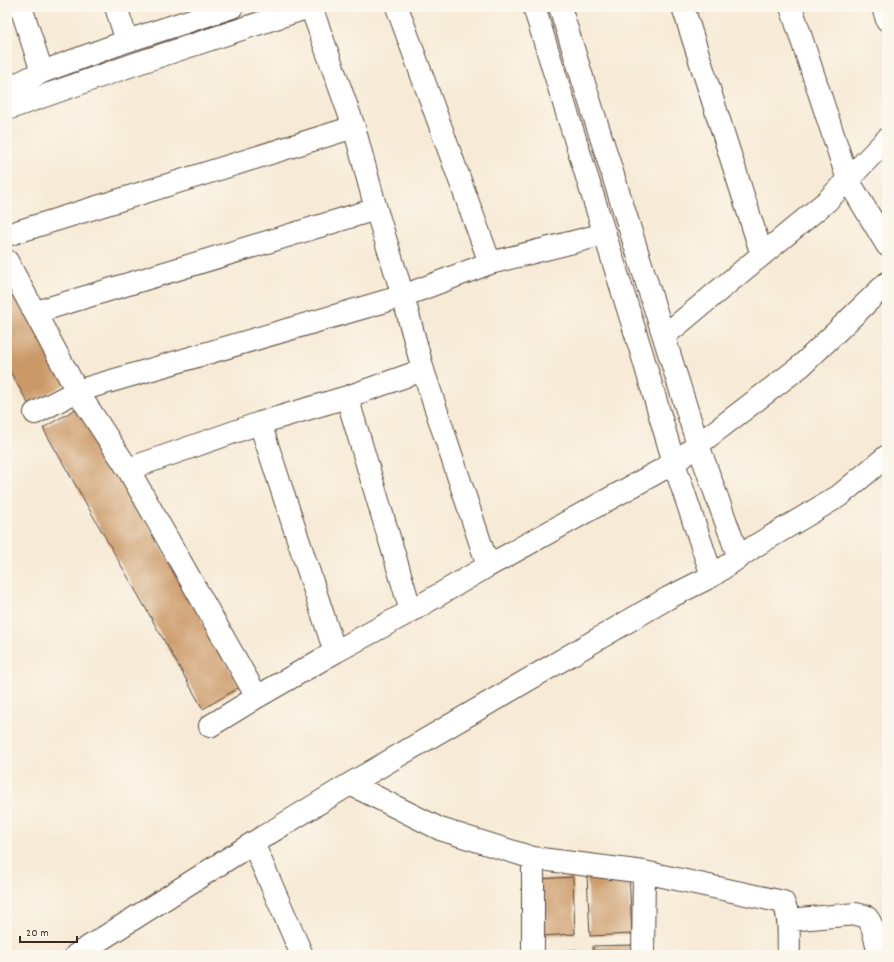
<svg xmlns="http://www.w3.org/2000/svg" width="894" height="962" font-family="Dekko,sans-serif">
	<style>
		.building { fill: #cb9968 }
		.lines { fill: none; stroke-linecap: round; stroke-linejoin: round }
		.minor-casing { stroke: #57473a; stroke-width: 24 }
		.minor { stroke: #fff; stroke-width: 22 }
	</style>
	<rect width="100%" height="100%" fill="#fbf7ec"/>
	<filter id="ink" filterUnits="userSpaceOnUse"><feTurbulence type="fractalNoise" baseFrequency=".025" numOctaves="2"/><feDisplacementMap in="SourceGraphic" scale="8" xChannelSelector="R" yChannelSelector="G"/><feConvolveMatrix kernelMatrix="1 2 1 2 8 2 1 2 1" color-interpolation-filters="sRGB"/></filter>
	<filter id="wash" filterUnits="userSpaceOnUse"><feTurbulence type="fractalNoise" baseFrequency=".012" numOctaves="4" result="noise"/><feDisplacementMap in="SourceGraphic" scale="16" xChannelSelector="R" yChannelSelector="G"/><feGaussianBlur stdDeviation="0.9" result="paint"/><feColorMatrix in="noise" values="0 0 0 0 0 0 0 0 0 0 0 0 0 0 0 0 0 1.4 0 .05"/><feComposite in="paint" operator="in"/></filter>
	<g filter="url(#wash)">
		<rect width="100%" height="100%" fill="#f7ead6"/>
		<g id="blocks">
			<path class="building" d="M7 274 69 382 29 405 7 366Z
				M81 406 240 687 203 709 43 428Z
				M629 873 632 934 590 936 587 875Z
				M573 877 575 934 541 936 538 879Z
				M633 945V955H593V946Z
				M578 950 579 955H548V952Z"/>
		</g>
	</g>
	<g filter="url(#ink)">
		<use href="#blocks" fill-opacity="0" stroke="#57473a" stroke-width="1"/>
		<g class="lines">
			<g class="minor-casing">
				<path id="minor" d="M21 7 42 72
					M116 7 127 41
					M311 7 354 127 376 209 403 296 423 370 488 566
					M397 7 490 263
					M534 7 642 354 674 463 712 576
					M560 7 698 445 739 558
					M683 7 762 255
					M791 7 848 180 887 245
					M883 7 887 20
					M7 89 42 72 127 41 232 7
					M7 109 135 64 309 7
					M7 235 354 127
					M7 261 77 391 128 469 257 697
					M36 312 376 209
					M664 336 827 201 887 139
					M347 397 411 611
					M35 413 77 391 403 296 490 263 605 234
					M260 423 335 652
					M128 469 260 423 347 397 423 370
					M210 726 257 697 335 652 411 611 488 566 674 463 801 366 887 283
					M350 784 440 829 533 858 644 872 643 955
					M253 843 302 955
					M644 872 783 902C791 916 788 939 789 955
					M788 920 856 914C858 915 862 915 865 916 874 922 876 945 879 955
					M76 955 253 843 350 784 668 598 712 576 755 546 839 496 887 456
					M533 955V858"/>
			</g>
			<use href="#minor" class="minor"/>
		</g>
	</g>
	<rect width="894" height="962" fill="none" stroke="#fbf7ec" stroke-width="24"/>
	<path d="M20 936v6h57v-6" fill="none" stroke="#3b2a1e" stroke-width="2"/>
	<text x="26" y="936" font-size="12" fill="#3b2a1e" stroke="#fbf7ec" stroke-width="3" paint-order="stroke">20 m</text>
</svg>
